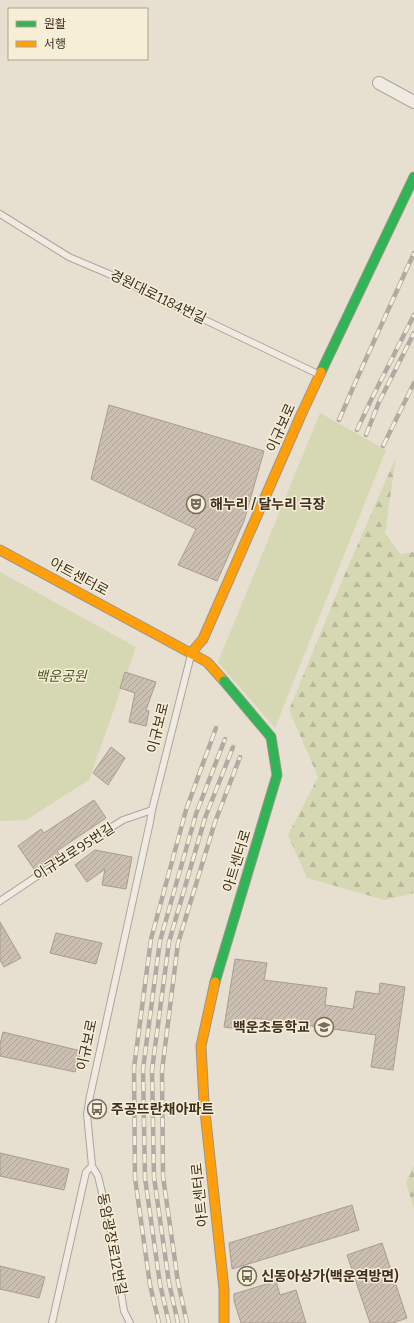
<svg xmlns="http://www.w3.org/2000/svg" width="414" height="1323" font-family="Bitter,'Noto Sans KR',serif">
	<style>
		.green { fill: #d6d7b3 }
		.forest { fill: url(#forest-firs) }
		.building { fill: url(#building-hatch); stroke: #a89c90 }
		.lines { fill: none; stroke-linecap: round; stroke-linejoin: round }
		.lane-casing { stroke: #ada599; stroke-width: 8 }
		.street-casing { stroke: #ada599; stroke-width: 14 }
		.fast-casing { stroke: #9c958a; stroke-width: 11 }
		.slow-casing { stroke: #9c958a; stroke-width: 11 }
		.lane { stroke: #efebe3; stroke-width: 6 }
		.street { stroke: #efebe3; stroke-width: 12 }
		.fast { stroke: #30b455; stroke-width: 9 }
		.slow { stroke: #ff9f0a; stroke-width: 9 }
		.rail-casing { stroke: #afaaa2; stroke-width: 4.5 }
		.rail { stroke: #f7eed8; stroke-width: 3; stroke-dasharray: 9; stroke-linecap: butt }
		.fast-bridge-casing { stroke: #9c958a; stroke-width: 11; stroke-linecap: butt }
		.fast-bridge { stroke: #30b455; stroke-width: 9 }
		.labels { text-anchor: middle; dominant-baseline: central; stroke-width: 3; stroke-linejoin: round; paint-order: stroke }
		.street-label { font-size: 14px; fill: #3d2e20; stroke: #f7eed8 }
		.poi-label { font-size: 14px; font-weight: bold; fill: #3d2e20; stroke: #f7eed8; text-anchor: start }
		.park-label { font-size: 14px; font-style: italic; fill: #4d5a26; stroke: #f7eed8 }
	</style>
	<defs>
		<pattern id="forest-firs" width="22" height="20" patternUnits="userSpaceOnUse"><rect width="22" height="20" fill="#d6d7b3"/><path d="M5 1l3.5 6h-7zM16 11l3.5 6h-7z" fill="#b9b99a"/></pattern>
		<pattern id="building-hatch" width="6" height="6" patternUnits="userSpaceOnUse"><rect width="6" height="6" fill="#cbbfb2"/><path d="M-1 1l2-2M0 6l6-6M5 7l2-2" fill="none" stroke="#afa499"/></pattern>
	</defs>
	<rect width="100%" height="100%" fill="#e7e0d1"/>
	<path class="green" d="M320 413 386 450 275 728 218 662Z
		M0 572 136 647 89 780 26 820 0 821Z"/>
	<path class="forest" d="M396 457 385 533 400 554 414 552V893L385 900 307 878 288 835 318 777 289 710 344 576Z
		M414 1165V1209L406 1183Z"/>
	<path class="building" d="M109 405 264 451 244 521 217 581 178 565 196 529 91 479Z
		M125 672 156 682 146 710 149 711 146 726 129 722 135 693 120 688Z
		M111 747 125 758 108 785 93 773Z
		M94 800 106 818 57 851 60 855 36 872 18 846 41 829 44 833Z
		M95 850 132 857 126 889 102 885 105 869 87 882 75 865Z
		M0 922 21 958 4 967 0 960Z
		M56 933 102 943 96 964 50 953Z
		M235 959 267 963 264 980 327 988 325 1005 353 1009 356 991 379 994 380 983 405 987 393 1070 371 1067 376 1035 255 1018 253 1031 224 1027Z
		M3 1032 81 1051 75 1072 0 1056V1044Z
		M0 1153 69 1169 64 1190 0 1176Z
		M352 1205 359 1230 232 1269 229 1243Z
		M382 1243 407 1318 393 1323H370L347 1255Z
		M0 1266 45 1277 39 1298 0 1289Z
		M276 1281 280 1295 296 1290 306 1323H241L234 1301V1294Z"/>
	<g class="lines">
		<g class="lane-casing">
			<path id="lane" d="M0 214 69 257 109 274 320 375
				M0 901 88 842 123 820 152 810
				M52 1323 86 1172 92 1166
				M130 1323 124 1311 110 1226 98 1176 92 1166 87 1114 90 1096 150 822 152 810 191 655"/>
		</g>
		<g class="street-casing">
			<path id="street" d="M379 83 414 102"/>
		</g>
		<g class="fast-casing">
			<path id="fast" d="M321 372 414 177
				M215 982 277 775 271 737"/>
		</g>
		<g class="slow-casing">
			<path id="slow" d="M0 550 207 662 224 681
				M191 653 203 639 301 415 321 372
				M215 982 201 1046 204 1102 224 1289V1323"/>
		</g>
		<use href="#lane" class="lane"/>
		<use href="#street" class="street"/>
		<use href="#fast" class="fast"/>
		<use href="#slow" class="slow"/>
		<g class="rail-casing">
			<path id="rail" d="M339 420 355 383 414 253
				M357 430 371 400 414 315
				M366 435 379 402 414 333
				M383 446 414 383
				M159 1323 150 1285 135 1178 134 1068 151 939 186 810 216 728
				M169 1323 160 1284 145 1178 143 1069 160 941 196 814 225 739
				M178 1323 169 1283 154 1177 152 1070 169 942 205 818 233 747
				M187 1323 178 1282 163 1176 162 1071 178 943 215 822 240 757"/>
		</g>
		<use href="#rail" class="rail"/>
		<g class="fast-bridge-casing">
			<path id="fast-bridge" d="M224 681 271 737"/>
		</g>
		<use href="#fast-bridge" class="fast-bridge"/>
	</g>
	<defs>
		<g id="theatre-ring" transform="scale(1)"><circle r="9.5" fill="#f7eed8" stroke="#786c5e" stroke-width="1.5"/><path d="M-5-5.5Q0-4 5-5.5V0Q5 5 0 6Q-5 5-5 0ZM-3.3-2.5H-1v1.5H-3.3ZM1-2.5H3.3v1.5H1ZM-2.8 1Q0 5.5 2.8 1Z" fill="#786c5e"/></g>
		<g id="school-ring" transform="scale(1)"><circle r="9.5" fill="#f7eed8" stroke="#786c5e" stroke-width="1.5"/><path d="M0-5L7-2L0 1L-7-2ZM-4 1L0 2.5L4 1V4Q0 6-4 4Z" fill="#786c5e"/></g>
		<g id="bus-ring" transform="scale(1)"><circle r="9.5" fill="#f7eed8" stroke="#786c5e" stroke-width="1.5"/><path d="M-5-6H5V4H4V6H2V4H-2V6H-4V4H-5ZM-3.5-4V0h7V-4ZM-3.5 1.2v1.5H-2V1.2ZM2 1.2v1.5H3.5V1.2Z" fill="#786c5e"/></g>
	</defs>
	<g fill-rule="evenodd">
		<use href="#theatre-ring" x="196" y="504"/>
		<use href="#school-ring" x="324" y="1027"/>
		<use href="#bus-ring" x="97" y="1109"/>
		<use href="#bus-ring" x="247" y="1276"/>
	</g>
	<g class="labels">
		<g class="street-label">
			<text transform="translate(158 297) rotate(26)">경원대로1184번길</text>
			<text transform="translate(281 428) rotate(-66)">이규보로</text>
			<text transform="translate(79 577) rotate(28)">아트센터로</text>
			<text transform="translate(158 728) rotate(-76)">이규보로</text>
			<text transform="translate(74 852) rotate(-33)">이규보로95번길</text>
			<text transform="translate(237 861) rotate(-73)">아트센터로</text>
			<text transform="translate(87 1045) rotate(-78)">이규보로</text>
			<text transform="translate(200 1195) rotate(-96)">아트센터로</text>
			<text transform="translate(112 1244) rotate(79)">동암광장로12번길</text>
		</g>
		<g class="poi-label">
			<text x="210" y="504">해누리 / 달누리 극장</text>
			<text x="310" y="1027" text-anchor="end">백운초등학교</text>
			<text x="111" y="1109">주공뜨란채아파트</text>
			<text x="261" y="1276">신동아상가(백운역방면)</text>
		</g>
		<g class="park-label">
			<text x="61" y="676">백운공원</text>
		</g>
	</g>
	<rect x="8" y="8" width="140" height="52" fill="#f7eed8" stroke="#ada18e"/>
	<rect x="16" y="21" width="20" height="6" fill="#30b455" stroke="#ada18e"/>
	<text x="44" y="28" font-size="12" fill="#3d2e20">원활</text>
	<rect x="16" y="41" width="20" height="6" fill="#ff9f0a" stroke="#ada18e"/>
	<text x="44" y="48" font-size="12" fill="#3d2e20">서행</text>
</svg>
